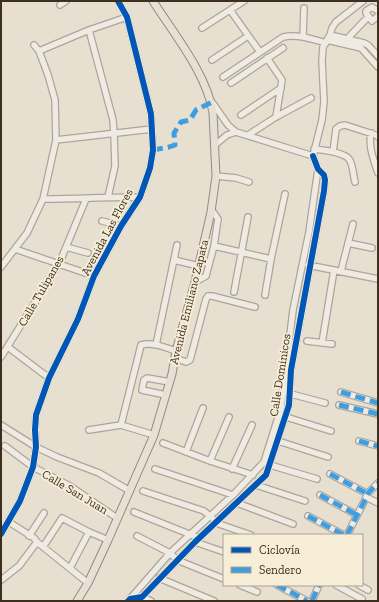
<svg xmlns="http://www.w3.org/2000/svg" width="379" height="602" font-family="'Zilla Slab',serif">
	<style>
		.lines { fill: none; stroke-linecap: round; stroke-linejoin: round }
		.minor-casing { stroke: #ada599; stroke-width: 8 }
		.major-casing { stroke: #928b80; stroke-width: 9 }
		.minor { stroke: #efebe3; stroke-width: 5.5 }
		.major { stroke: #e6e1d4; stroke-width: 7 }
		.quiet { stroke: #3f9de0; stroke-width: 5; stroke-dasharray: 10 5; stroke-linecap: butt }
		.cycleway-casing { stroke: #f7eed8; stroke-width: 8 }
		.cycleway { stroke: #0057b8; stroke-width: 6 }
		.labels { text-anchor: middle; dominant-baseline: central; stroke-width: 3.5; stroke-linejoin: round; paint-order: stroke }
		.street-label { font-size: 12px; fill: #3d2e20; stroke: #f7eed8 }
	</style>
	<rect width="100%" height="100%" fill="#e7e0d1"/>
	<g class="lines">
		<g class="minor-casing">
			<path id="minor" d="M60 5 66 1
				M230 10 260 52
				M378 11 372 7 366 11V13L372 21 378 16
				M202 28 244 1
				M89 30 113 120 114 134 115 166 108 197
				M330 35 364 43 368 45 378 56
				M303 36 304 8
				M327 40 361 48 378 67
				M346 40 368 17
				M39 51 89 30 127 17
				M267 58 282 80 276 117
				M212 60 248 36
				M223 77 283 37C299 34 311 39 326 43
				M231 83 283 48
				M212 102 228 125 236 132 313 156
				M241 115 281 88
				M371 133C368 146 374 161 378 173
				M248 135 276 117 311 98
				M56 140 152 129
				M215 145 227 135 236 132
				M314 149C323 150 343 152 349 159 353 164 353 175 355 182
				M333 152 336 129 340 126 345 125 376 135 378 137
				M313 156 322 120 324 102 322 61 323 47 330 35 332 28 336 22 363 1
				M216 176 236 178 249 182
				M43 199C75 199 108 197 140 197
				M102 221 121 226
				M348 243 372 248
				M214 246 271 259
				M66 247 88 253
				M15 249 94 276
				M174 260 199 266
				M308 265 378 279
				M1 267 27 233 43 199 56 140 55 100 48 75 39 51 34 45
				M341 271 353 224
				M195 282 206 276 214 246 218 219 211 209
				M234 292 248 217
				M265 295 271 259 285 194
				M307 341 332 344
				M322 343 334 270
				M156 345 177 245
				M8 347 49 378
				M1 357 59 264 86 199
				M175 358 186 362 190 360 206 299 208 296H212L255 307
				M341 392 378 403
				M287 393 325 403
				M166 395 142 390 144 380 147 378 170 382
				M339 405 378 414
				M283 416 331 431
				M1 425 36 447 57 457 99 473 130 491
				M121 425 141 345C153 342 164 347 176 351
				M89 430 121 425 154 435
				M275 440 328 457
				M359 441 378 446
				M163 443 210 461 253 475
				M5 446 33 467 70 486 117 518
				M186 452 203 408
				M210 461 229 417
				M270 465 317 479
				M155 469 233 495
				M232 469 252 425
				M330 474 368 494
				M256 485 305 501
				M143 491 204 511 219 524 251 535
				M320 495 357 515
				M366 497 378 503
				M237 503 293 524
				M134 512 199 538
				M308 516 344 535
				M9 522 34 538 37 542 88 583
				M1 534 20 501 33 467 36 447 35 430 36 415 49 378 78 319 94 276 121 226 140 197 150 168 153 150 151 114 127 17 118 1
				M347 535 369 492 378 483
				M29 536 44 513
				M137 536 170 553 177 560 224 579
				M195 542 224 552
				M43 547 62 518 89 532 108 540
				M70 568 89 532
				M159 578 214 601
				M1 580 19 566 37 542
				M240 585 257 592
				M277 585 307 601
				M336 585 362 599
				M359 585 368 590
				M140 596 151 601
				M130 599 142 597 195 542 266 475 289 405 291 370 324 191 325 180 324 175 318 169 313 156
				M129 600 170 553 233 495 264 462 281 408 293 310 309 232 318 169
				M312 601 319 585"/>
		</g>
		<g class="major-casing">
			<path id="major" d="M77 601 88 583 108 540 154 435 172 374 176 351 195 282 211 212 216 176 213 113C207 74 174 34 153 1"/>
		</g>
		<use href="#minor" class="minor"/>
		<use href="#major" class="major"/>
		<path class="quiet" d="M153 150 169 147 175 145 174 133 181 122 190 120 196 110 212 102
			M341 392 378 403
			M339 405 378 414
			M359 441 378 446
			M330 474 368 494
			M320 495 357 515
			M308 516 344 535
			M347 535 369 492 378 483
			M277 585 307 601
			M312 601 319 585"/>
		<g class="cycleway-casing">
			<path id="cycleway" d="M1 534 20 501 33 467 36 447 35 430 36 415 49 378 78 319 94 276 121 226 140 197 150 168 153 150 151 114 127 17 118 1
				M128 601 130 599 142 597 195 542 266 475 289 405 291 370 324 191 325 180 324 175 318 169 313 156"/>
		</g>
		<use href="#cycleway" class="cycleway"/>
	</g>
	<g class="labels">
		<g class="street-label">
			<text transform="translate(107 232) rotate(-62)">Avenida Las Flores</text>
			<text transform="translate(41 291) rotate(-60)">Calle Tulipanes</text>
			<text transform="translate(189 302) rotate(-76)">Avenida Emiliano Zapata</text>
			<text transform="translate(280 375) rotate(-81)">Calle Dominicos</text>
			<text transform="translate(75 492) rotate(31)">Calle San Juan</text>
		</g>
	</g>
	<rect width="379" height="602" fill="none" stroke="#3d2e20" stroke-width="4"/>
	<rect x="223" y="534" width="140" height="52" fill="#f7eed8" stroke="#ada18e"/>
	<rect x="231" y="547" width="20" height="6" fill="#0057b8" stroke="#ada18e"/>
	<text x="259" y="554" font-size="12" fill="#3d2e20">Ciclovía</text>
	<rect x="231" y="567" width="20" height="6" fill="#3f9de0" stroke="#ada18e"/>
	<text x="259" y="574" font-size="12" fill="#3d2e20">Sendero</text>
</svg>
